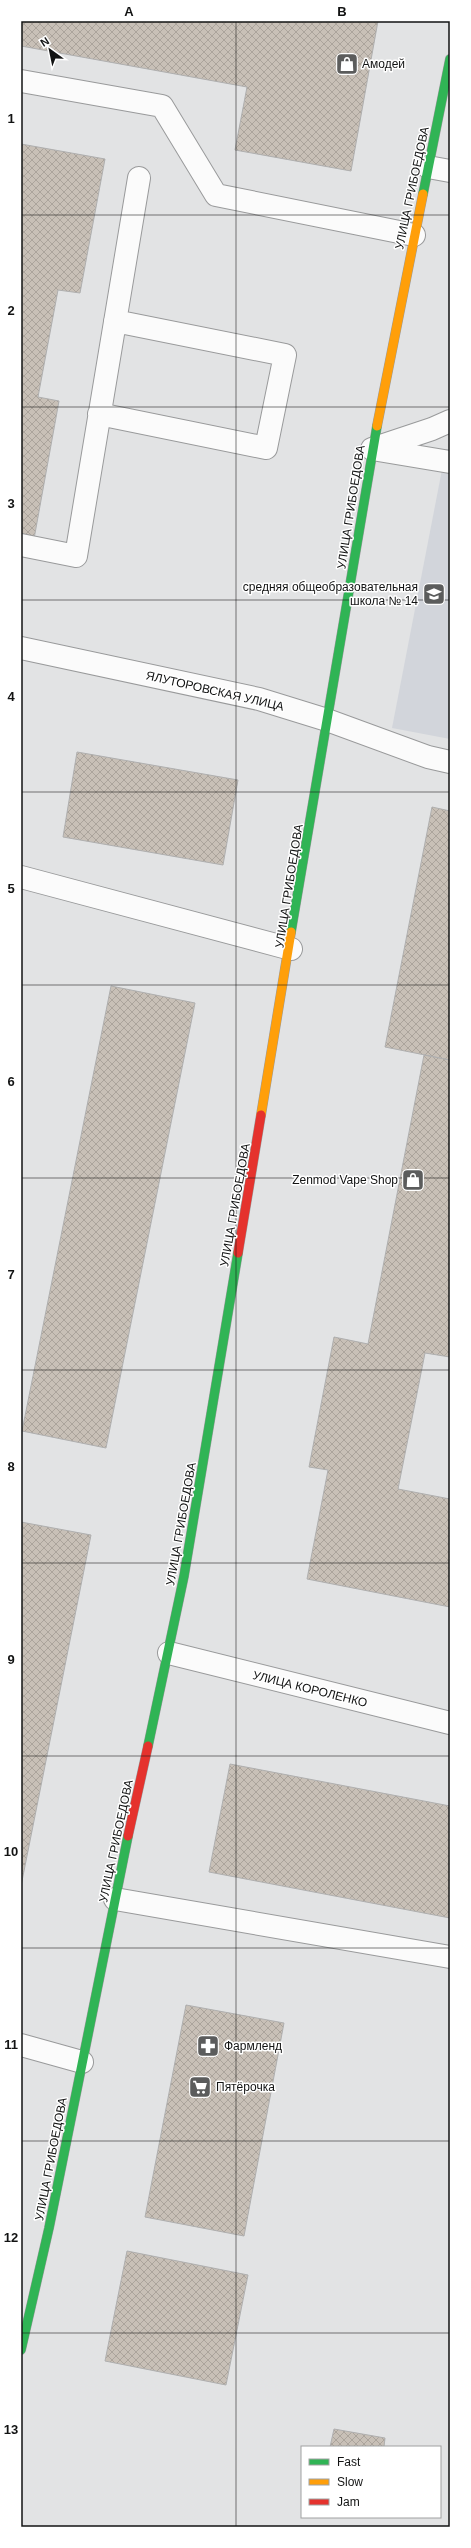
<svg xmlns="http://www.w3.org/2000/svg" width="471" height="2548" font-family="Helvetica,sans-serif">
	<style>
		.built { fill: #d2d5db }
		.building { fill: url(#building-cross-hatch); stroke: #afafaf }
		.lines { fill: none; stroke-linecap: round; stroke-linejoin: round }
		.lane-casing { stroke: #999a9b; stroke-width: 24 }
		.street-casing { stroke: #999a9b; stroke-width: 24 }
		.fast-casing { stroke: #999a9b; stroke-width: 10 }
		.slow-casing { stroke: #999a9b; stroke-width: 10 }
		.jam-casing { stroke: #999a9b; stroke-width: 10 }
		.lane { stroke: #fbfbfb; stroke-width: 22 }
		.street { stroke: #fbfbfb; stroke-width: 22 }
		.fast { stroke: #30b455; stroke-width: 9 }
		.slow { stroke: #ff9f0a; stroke-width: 9 }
		.jam { stroke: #e5322d; stroke-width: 9 }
		.grid { fill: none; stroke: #121313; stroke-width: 1; stroke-opacity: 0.55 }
		.labels { text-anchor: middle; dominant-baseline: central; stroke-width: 3; stroke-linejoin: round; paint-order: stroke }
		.poi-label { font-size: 12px; fill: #121313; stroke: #fff; text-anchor: start }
		.street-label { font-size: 12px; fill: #121313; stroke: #fff }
		.neatline { fill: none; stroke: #121313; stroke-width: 1.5 }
		.grid-label { font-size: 13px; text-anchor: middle; font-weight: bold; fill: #121313 }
	</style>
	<defs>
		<pattern id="building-cross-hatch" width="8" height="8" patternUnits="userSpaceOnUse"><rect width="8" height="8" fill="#c8c0b7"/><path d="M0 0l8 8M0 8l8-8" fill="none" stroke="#aba49c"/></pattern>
	</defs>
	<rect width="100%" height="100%" fill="#e2e3e4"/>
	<path class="built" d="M446 449H450V739L392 728Z"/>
	<path class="building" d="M21 21H378L351 171 235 150 247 87 21 46Z
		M21 144 105 159 80 293 58 290 38 397 59 401 34 539 21 536Z
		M77 752 238 780 223 865 63 837Z
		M432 807 450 811V1060L385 1047Z
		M111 986 195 1003 106 1448 22 1431Z
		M424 1055 450 1060V1357L425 1353 398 1489 450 1499V1607L307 1579 328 1470 309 1467 334 1337 368 1344Z
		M21 1522 91 1535 21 1886Z
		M230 1764 450 1806V1918L209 1872Z
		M186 2005 284 2023 244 2236 145 2217Z
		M127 2251 248 2275 226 2385 105 2361Z
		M334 2429 385 2438 384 2447H330Z"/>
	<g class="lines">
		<g class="lane-casing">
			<path id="lane" d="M21 81 162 106 216 195 414 235
				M428 167 450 171
				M99 414 266 448 285 355 115 321
				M450 421 432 429 372 449 450 462
				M21 545 76 556 139 178
				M21 877 291 949
				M115 1899 450 1957"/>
		</g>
		<g class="street-casing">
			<path id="street" d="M21 648 259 699 327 720 428 757 450 762
				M169 1653 450 1723
				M21 2045 82 2062"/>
		</g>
		<g class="fast-casing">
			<path id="fast" d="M423 194 450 59
				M291 932 377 426
				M148 1746 184 1576 238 1253
				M21 2350 49 2228 128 1836"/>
		</g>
		<g class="slow-casing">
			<path id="slow" d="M377 426 423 194
				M261 1115 291 932"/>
		</g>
		<g class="jam-casing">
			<path id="jam" d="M238 1253 261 1115
				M128 1836 148 1746"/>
		</g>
		<use href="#lane" class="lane"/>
		<use href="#street" class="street"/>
		<use href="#fast" class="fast"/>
		<use href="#slow" class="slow"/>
		<use href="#jam" class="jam"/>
	</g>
	<path class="grid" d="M236 21V2527M21 215H450M21 407H450M21 600H450M21 792H450M21 985H450M21 1178H450M21 1370H450M21 1563H450M21 1756H450M21 1948H450M21 2141H450M21 2333H450"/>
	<defs>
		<g id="shop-square" transform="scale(1.15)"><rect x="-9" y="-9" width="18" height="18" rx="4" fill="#5b5c5c" stroke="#fff"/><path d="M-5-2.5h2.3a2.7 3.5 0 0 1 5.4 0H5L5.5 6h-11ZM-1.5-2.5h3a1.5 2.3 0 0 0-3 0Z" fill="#fff"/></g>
		<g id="school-square" transform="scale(1.15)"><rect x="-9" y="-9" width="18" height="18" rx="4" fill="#5b5c5c" stroke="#fff"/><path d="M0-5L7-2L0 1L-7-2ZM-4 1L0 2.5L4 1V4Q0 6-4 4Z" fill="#fff"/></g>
		<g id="pharmacy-square" transform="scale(1.15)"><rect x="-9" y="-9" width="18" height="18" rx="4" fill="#5b5c5c" stroke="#fff"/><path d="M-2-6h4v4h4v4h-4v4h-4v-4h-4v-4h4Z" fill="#fff"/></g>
		<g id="supermarket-square" transform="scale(1.15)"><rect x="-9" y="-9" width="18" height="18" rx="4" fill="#5b5c5c" stroke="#fff"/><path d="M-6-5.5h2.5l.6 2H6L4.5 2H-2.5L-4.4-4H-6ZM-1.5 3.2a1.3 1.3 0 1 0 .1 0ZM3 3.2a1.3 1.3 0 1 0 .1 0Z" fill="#fff"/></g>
	</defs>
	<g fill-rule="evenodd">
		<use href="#shop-square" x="347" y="64"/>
		<use href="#school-square" x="434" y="594"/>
		<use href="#shop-square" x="413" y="1180"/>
		<use href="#pharmacy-square" x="208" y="2046"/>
		<use href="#supermarket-square" x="200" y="2087"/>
	</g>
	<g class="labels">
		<g class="poi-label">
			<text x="362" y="64">Амодей</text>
			<text x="418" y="587" text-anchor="end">средняя общеобразовательная<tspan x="418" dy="14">школа № 14</tspan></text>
			<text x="398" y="1180" text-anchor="end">Zenmod Vape Shop</text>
			<text x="224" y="2046">Фармленд</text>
			<text x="216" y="2087">Пятёрочка</text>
		</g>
		<g class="street-label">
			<text transform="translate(412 188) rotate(-78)">УЛИЦА ГРИБОЕДОВА</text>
			<text transform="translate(351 507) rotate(-81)">УЛИЦА ГРИБОЕДОВА</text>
			<text transform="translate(215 691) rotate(13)">ЯЛУТОРОВСКАЯ УЛИЦА</text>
			<text transform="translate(289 886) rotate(-81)">УЛИЦА ГРИБОЕДОВА</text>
			<text transform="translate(235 1205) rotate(-80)">УЛИЦА ГРИБОЕДОВА</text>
			<text transform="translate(181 1524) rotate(-80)">УЛИЦА ГРИБОЕДОВА</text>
			<text transform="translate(310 1689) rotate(14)">УЛИЦА КОРОЛЕНКО</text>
			<text transform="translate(116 1841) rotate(-78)">УЛИЦА ГРИБОЕДОВА</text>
			<text transform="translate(51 2159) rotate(-79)">УЛИЦА ГРИБОЕДОВА</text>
		</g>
	</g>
	<rect width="471" height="2548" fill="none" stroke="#ffffff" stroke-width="44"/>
	<rect x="301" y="2446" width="140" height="72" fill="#ffffff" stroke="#a0a1a1"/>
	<rect x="309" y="2459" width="20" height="6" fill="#30b455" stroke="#a0a1a1"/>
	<text x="337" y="2466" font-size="12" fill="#121313">Fast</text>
	<rect x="309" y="2479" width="20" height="6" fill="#ff9f0a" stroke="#a0a1a1"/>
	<text x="337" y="2486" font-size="12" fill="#121313">Slow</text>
	<rect x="309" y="2499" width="20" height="6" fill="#e5322d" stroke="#a0a1a1"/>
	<text x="337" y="2506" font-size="12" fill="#121313">Jam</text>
	<g transform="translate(50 50) rotate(327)" stroke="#ffffff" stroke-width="3" paint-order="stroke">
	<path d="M0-3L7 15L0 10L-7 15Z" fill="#121313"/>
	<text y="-6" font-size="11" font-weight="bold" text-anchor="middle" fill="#121313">N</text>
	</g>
	<rect x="22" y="22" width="427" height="2504" class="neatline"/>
	<g class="grid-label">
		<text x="129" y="16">A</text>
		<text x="342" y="16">B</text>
		<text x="11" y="123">1</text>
		<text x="11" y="315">2</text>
		<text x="11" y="508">3</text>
		<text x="11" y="701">4</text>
		<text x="11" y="893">5</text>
		<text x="11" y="1086">6</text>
		<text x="11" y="1279">7</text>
		<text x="11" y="1471">8</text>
		<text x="11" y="1664">9</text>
		<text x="11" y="1856">10</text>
		<text x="11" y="2049">11</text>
		<text x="11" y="2242">12</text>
		<text x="11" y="2434">13</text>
	</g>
</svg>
